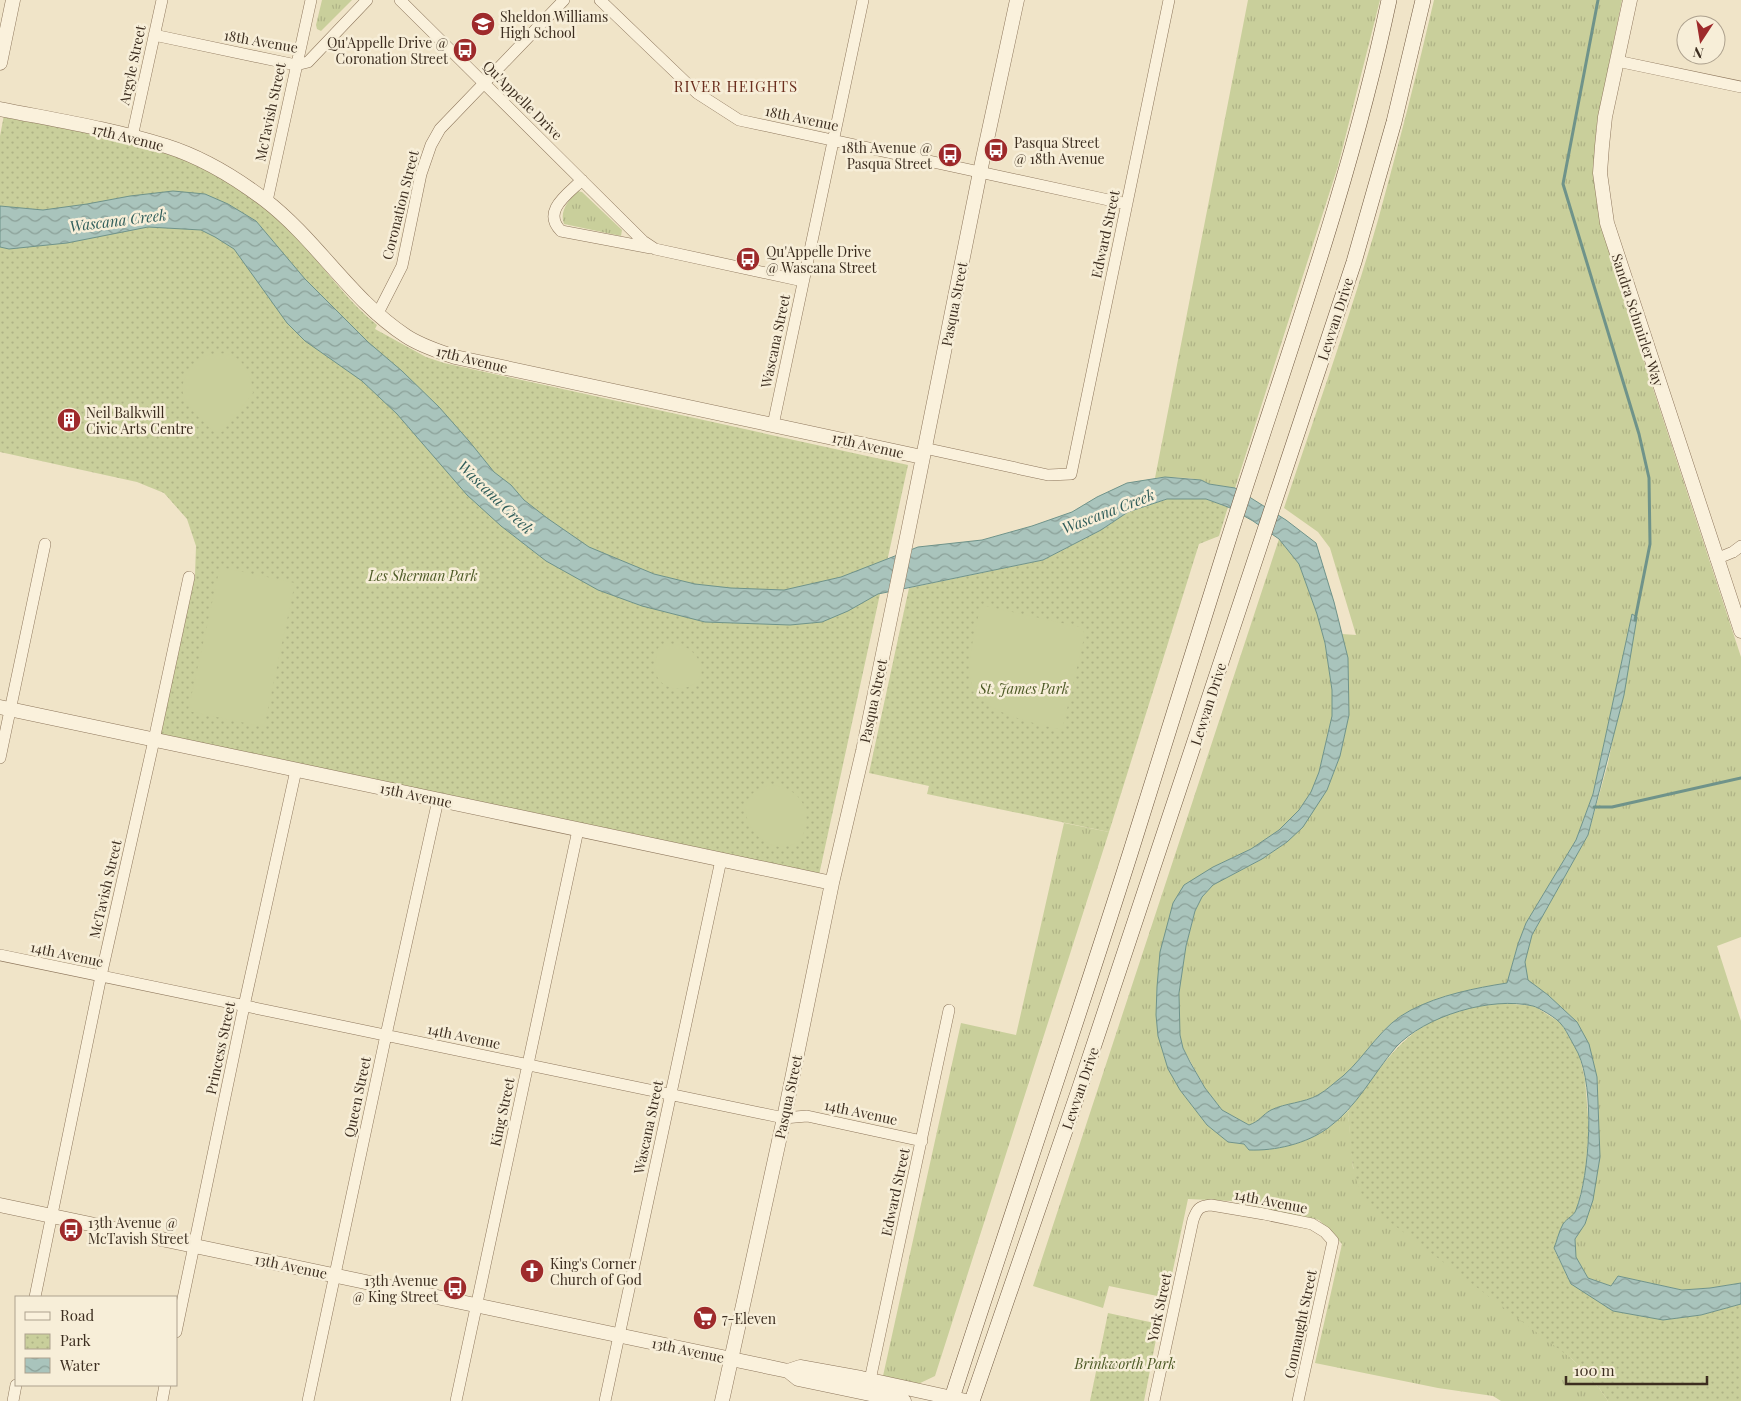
<svg xmlns="http://www.w3.org/2000/svg" width="1741" height="1401" font-family="'Playfair Display',serif">
	<style>
		.grass { fill: url(#grass-tufts) }
		.park { fill: url(#park-dots) }
		.pitch { fill: #c9cf9b }
		.water { fill: url(#water-waves); stroke: #6f938a }
		.lines { fill: none; stroke-linecap: round; stroke-linejoin: round }
		.stream { stroke: #6f938a; stroke-width: 3 }
		.minor-casing { stroke: #8d765c; stroke-width: 12 }
		.tertiary-casing { stroke: #8d765c; stroke-width: 15 }
		.secondary-casing { stroke: #6f573f; stroke-width: 16 }
		.minor { stroke: #faf1dc; stroke-width: 11 }
		.tertiary { stroke: #faf1dc; stroke-width: 14 }
		.secondary { stroke: #faf1dc; stroke-width: 15 }
		.labels { text-anchor: middle; dominant-baseline: central; stroke-width: 5; stroke-linejoin: round; paint-order: stroke }
		.poi-label { font-size: 14px; fill: #3d2e20; stroke: #f7eed8; text-anchor: start }
		.street-label { font-size: 14px; fill: #3d2e20; stroke: #f7eed8 }
		.park-label { font-size: 14px; font-style: italic; fill: #4d5a26; stroke: #f7eed8 }
		.neighbourhood-label { font-size: 15px; letter-spacing: 1px; fill: #6b2e1e; stroke: #f7eed8 }
		.water-label { font-size: 15px; font-style: italic; fill: #2f5d5a; stroke: #f7eed8 }
	</style>
	<defs>
		<pattern id="grass-tufts" width="24" height="20" patternUnits="userSpaceOnUse" patternTransform="scale(1.25)"><rect width="24" height="20" fill="#c9cf9b"/><path d="M3 7l-1-3M5 7V3M7 7l1-3M15 17l-1-3M17 17v-4M19 17l1-3" fill="none" stroke="#aeb285"/></pattern>
		<pattern id="park-dots" width="8" height="8" patternUnits="userSpaceOnUse" patternTransform="scale(1.25)"><rect width="8" height="8" fill="#c9cf9b"/><path d="M2 2h.1M6 6h.1" fill="none" stroke="#aeb285" stroke-width="1.8" stroke-linecap="round"/></pattern>
		<pattern id="water-waves" width="16" height="10" patternUnits="userSpaceOnUse" patternTransform="scale(1.25)"><rect width="16" height="10" fill="#a9c4bc"/><path d="M0 5q4-4 8 0t8 0" fill="none" stroke="#8ba098"/></pattern>
	</defs>
	<rect width="100%" height="100%" fill="#f0e4c8"/>
	<path class="grass" d="M322 0H352L321 31 317 29 316 25Z
		M1248 0H1380L1338 166 1235 488 1209 484 1201 480 1188 478 1165 477 1155 478Z
		M1434 0H1622L1596 129 1595 172 1600 221 1625 303 1741 657V937L1717 946 1741 1021V1283L1710 1288 1682 1290 1618 1276 1611 1286 1588 1278 1576 1257 1575 1239 1585 1224 1600 1157 1597 1077 1548 995 1528 980 1524 962 1532 935 1588 835 1608 763 1637 617 1632 615 1593 794 1576 840 1526 923 1518 944 1507 983C1475 988 1440 995 1411 1010 1381 1025 1367 1055 1343 1076 1335 1082 1327 1090 1318 1095 1304 1103 1285 1103 1271 1110 1262 1115 1260 1121 1249 1125L1222 1110 1205 1088 1183 1048 1180 1035 1179 993 1186 946 1195 911 1202 897 1213 885 1262 859 1287 842 1327 790 1340 756 1349 715 1348 658 1342 634 1356 635 1330 548 1318 532 1284 508C1316 412 1350 317 1378 220 1398 147 1417 74 1434 0Z
		M577 191 582 192 622 230 621 236 564 224C559 211 569 200 577 191Z
		M1279 539 1299 564 1317 614 1325 643 1332 690V716L1319 772 1311 792 1299 810 1279 830 1251 849 1213 867 1157 987 1156 1015 1158 1036 1168 1069 1180 1090 1207 1125 1228 1142 1244 1144 1249 1150C1276 1151 1304 1144 1327 1129 1334 1124 1341 1117 1348 1111L1353 1168 1572 1359 1599 1388 1608 1401H1501L1493 1396 1438 1388 1315 1363 1342 1244 1319 1220 1231 1201 1188 1199 1167 1298 1109 1286 1103 1308 1033 1286Z
		M1064 823 1109 832 935 1376 916 1385 883 1376 961 1023 1016 1035Z"/>
	<path class="park" d="M4 115C47 124 89 133 131 144 143 147 156 149 168 154 209 168 249 193 281 222 316 254 340 295 377 325L375 329 426 357 444 363 908 465 819 875 159 737 195 576 196 546 187 519 164 493 137 482 0 452V136Z
		M1167 499H1206L1228 507 1219 536 1199 544 1109 832 927 794 929 786 869 773 909 588 1043 560 1101 530 1128 512Z
		M1501 1003 1534 1006 1561 1023 1579 1054 1585 1079 1589 1129 1585 1174 1576 1213 1564 1223 1554 1249 1571 1284 1663 1320 1701 1315 1741 1304V1401H1608L1599 1388 1572 1359 1370 1207C1349 1180 1351 1143 1348 1111 1377 1074 1399 1033 1445 1015 1462 1008 1483 1006 1501 1003Z
		M1108 1313 1159 1324 1144 1401H1090Z"/>
	<path class="pitch" d="M211 354C216 354 223 353 228 354 245 359 252 377 253 393L222 432H214C197 414 171 398 188 372 196 360 197 358 211 354Z
		M220 567 295 583 264 727 188 711Z
		M981 605 1080 627 1085 634 1062 730C1033 722 975 714 970 677 967 658 977 624 981 605Z
		M665 643C672 644 682 644 687 648 693 651 697 657 700 662 711 690 661 701 655 670 654 664 657 655 658 648Z
		M771 785C795 786 812 806 805 829 803 836 800 841 794 844 758 861 719 795 771 785Z"/>
	<path class="water" d="M173 191 205 194 228 204 256 221 305 279 368 342 402 371 439 407 469 441 494 472 511 485 524 500 547 518 589 547 654 574 695 584 731 588 784 590 841 577 918 547 982 540 1032 526 1072 512 1097 497 1127 483 1165 477 1201 480 1209 484 1235 488 1286 520 1316 543 1334 602 1348 658 1349 715 1340 756 1327 790 1303 827 1287 842 1262 859 1213 885 1202 897 1195 911 1186 946 1179 993 1180 1035 1183 1048 1190 1062 1205 1088 1222 1110 1249 1125C1260 1121 1262 1115 1271 1110 1285 1103 1304 1103 1318 1095 1327 1090 1335 1082 1343 1076 1367 1055 1381 1025 1411 1010 1440 995 1475 988 1507 983L1518 944 1526 923 1576 840 1593 794 1632 614 1637 617 1624 695 1588 835 1532 935 1525 962 1528 980 1548 995 1577 1022 1589 1044 1597 1077 1600 1157 1593 1200 1585 1224 1575 1239 1576 1257 1588 1278 1611 1286 1618 1276 1682 1290 1710 1288 1741 1283V1304L1701 1315 1663 1320 1613 1311 1571 1284 1554 1248C1557 1241 1559 1231 1563 1224 1567 1218 1574 1216 1576 1210 1590 1174 1595 1089 1578 1053 1576 1049 1573 1044 1571 1040 1568 1035 1565 1028 1561 1024 1558 1019 1538 1007 1533 1006 1491 996 1425 1016 1396 1047 1373 1074 1357 1107 1328 1128 1306 1144 1275 1151 1249 1150L1244 1144 1228 1142 1207 1125 1180 1090 1168 1069 1158 1036 1156 1015 1157 987 1160 952 1173 903 1184 885 1213 867 1251 849 1279 830 1299 810 1311 792 1319 772 1332 716V690L1325 643 1317 614 1299 564 1279 539 1253 521 1228 507 1206 499H1167L1128 512 1101 530 1043 560 878 594 848 611 822 622 790 625 705 622 642 606 598 590 546 561 501 526 467 495 397 414 362 381 305 341 287 323 234 249 215 237 201 230 148 227 67 243 9 249 0 247V206L43 210 87 204 130 196Z"/>
	<g class="lines">
		<path class="stream" d="M1598 0 1563 184 1639 434 1649 478 1650 544 1635 620
			M1594 807H1612L1741 778"/>
		<g class="minor-casing">
			<path id="minor" d="M400 0 643 241 655 249 803 281
				M600 0 697 93 739 120 1127 204
				M154 35 296 65 308 62 367 0
				M1617 61 1741 87
				M132 137 162 0
				M582 180C568 194 541 211 561 231L651 248
				M267 201 311 0
				M377 315 402 266 421 174 431 145 440 129 564 0
				M773 425 863 0
				M924 448 1048 475 1071 474 1169 0
				M1716 559 1733 552 1741 546
				M0 758 45 544
				M0 955 784 1118 807 1116 922 1141
				M35 1297 101 976 154 740 189 577
				M176 1332 244 1006 296 770
				M870 1380 949 1010
				M13 1401 16 1385
				M162 1401 165 1385
				M308 1401 386 1035 438 800
				M456 1401 578 830
				M605 1401 721 860
				M1154 1401 1193 1220C1197 1209 1199 1206 1211 1205L1264 1214 1312 1224 1325 1232 1333 1241 1298 1401"/>
		</g>
		<g class="tertiary-casing">
			<path id="tertiary" d="M1630 0 1605 117 1602 146 1600 173 1607 223 1741 631
				M0 63 13 0
				M0 109C55 120 112 129 166 146 201 157 236 178 265 200 317 240 351 300 406 336 421 346 438 351 455 357L922 457
				M0 707 832 883
				M0 1205 788 1371 798 1379 904 1401
				M788 1371 800 1367 861 1378 966 1401
				M722 1401 784 1118 832 883 863 751 908 532 980 172 1017 0"/>
		</g>
		<g class="secondary-casing">
			<path id="secondary" d="M876 1395 891 1401
				M951 1401C1010 1219 1072 1037 1130 854 1163 751 1194 647 1227 544 1284 364 1350 185 1389 0
				M972 1401 1080 1087 1354 262 1394 122 1423 0"/>
		</g>
		<use href="#minor" class="minor"/>
		<use href="#tertiary" class="tertiary"/>
		<use href="#secondary" class="secondary"/>
	</g>
	<defs>
		<g id="school-disc" transform="scale(1.25)"><circle r="9.5" fill="#9e2a2b" stroke="#f7eed8"/><path d="M0-5L7-2L0 1L-7-2ZM-4 1L0 2.5L4 1V4Q0 6-4 4Z" fill="#fff"/></g>
		<g id="bus-disc" transform="scale(1.25)"><circle r="9.5" fill="#9e2a2b" stroke="#f7eed8"/><path d="M-5-6H5V4H4V6H2V4H-2V6H-4V4H-5ZM-3.5-4V0h7V-4ZM-3.5 1.2v1.5H-2V1.2ZM2 1.2v1.5H3.5V1.2Z" fill="#fff"/></g>
		<g id="building-disc" transform="scale(1.25)"><circle r="9.5" fill="#9e2a2b" stroke="#f7eed8"/><path d="M-4-6H4V6H1V3H-1V6H-4ZM-2.5-4.3h1.7v1.8h-1.7ZM.8-4.3h1.7v1.8H.8ZM-2.5-1h1.7V.8h-1.7ZM.8-1h1.7V.8H.8Z" fill="#fff"/></g>
		<g id="church-disc" transform="scale(1.25)"><circle r="9.5" fill="#9e2a2b" stroke="#f7eed8"/><path d="M-1.2-6h2.4v3.5h3.3v2.4h-3.3V6h-2.4V-.1h-3.3v-2.4h3.3Z" fill="#fff"/></g>
		<g id="supermarket-disc" transform="scale(1.25)"><circle r="9.5" fill="#9e2a2b" stroke="#f7eed8"/><path d="M-6-5.5h2.5l.6 2H6L4.5 2H-2.5L-4.4-4H-6ZM-1.5 3.2a1.3 1.3 0 1 0 .1 0ZM3 3.2a1.3 1.3 0 1 0 .1 0Z" fill="#fff"/></g>
	</defs>
	<g fill-rule="evenodd">
		<use href="#school-disc" x="483" y="24"/>
		<use href="#bus-disc" x="465" y="50"/>
		<use href="#bus-disc" x="996" y="150"/>
		<use href="#bus-disc" x="950" y="155"/>
		<use href="#bus-disc" x="748" y="259"/>
		<use href="#building-disc" x="69" y="420"/>
		<use href="#bus-disc" x="71" y="1230"/>
		<use href="#church-disc" x="532" y="1271"/>
		<use href="#bus-disc" x="455" y="1288"/>
		<use href="#supermarket-disc" x="705" y="1318"/>
	</g>
	<g class="labels">
		<g class="poi-label">
			<text x="500" y="16">Sheldon Williams<tspan x="500" dy="16">High School</tspan></text>
			<text x="448" y="42" text-anchor="end">Qu'Appelle Drive @<tspan x="448" dy="16">Coronation Street</tspan></text>
			<text x="1014" y="142">Pasqua Street<tspan x="1014" dy="16">@ 18th Avenue</tspan></text>
			<text x="932" y="147" text-anchor="end">18th Avenue @<tspan x="932" dy="16">Pasqua Street</tspan></text>
			<text x="766" y="251">Qu'Appelle Drive<tspan x="766" dy="16">@ Wascana Street</tspan></text>
			<text x="86" y="412">Neil Balkwill<tspan x="86" dy="16">Civic Arts Centre</tspan></text>
			<text x="88" y="1222">13th Avenue @<tspan x="88" dy="16">McTavish Street</tspan></text>
			<text x="550" y="1263">King's Corner<tspan x="550" dy="16">Church of God</tspan></text>
			<text x="438" y="1280" text-anchor="end">13th Avenue<tspan x="438" dy="16">@ King Street</tspan></text>
			<text x="722" y="1318">7-Eleven</text>
		</g>
		<g class="street-label">
			<text transform="translate(261 41) rotate(10)">18th Avenue</text>
			<text transform="translate(132 65) rotate(-78)">Argyle Street</text>
			<text transform="translate(523 100) rotate(45)">Qu'Appelle Drive</text>
			<text transform="translate(270 112) rotate(-78)">McTavish Street</text>
			<text transform="translate(802 118) rotate(12)">18th Avenue</text>
			<text transform="translate(128 137) rotate(14)">17th Avenue</text>
			<text transform="translate(400 205) rotate(-76)">Coronation Street</text>
			<text transform="translate(1105 234) rotate(-78)">Edward Street</text>
			<text transform="translate(954 304) rotate(-79)">Pasqua Street</text>
			<text transform="translate(1335 319) rotate(-72)">Lewvan Drive</text>
			<text transform="translate(1638 320) rotate(72)">Sandra Schmirler Way</text>
			<text transform="translate(775 341) rotate(-78)">Wascana Street</text>
			<text transform="translate(472 359) rotate(14)">17th Avenue</text>
			<text transform="translate(868 445) rotate(13)">17th Avenue</text>
			<text transform="translate(873 701) rotate(-78)">Pasqua Street</text>
			<text transform="translate(1208 704) rotate(-72)">Lewvan Drive</text>
			<text transform="translate(416 795) rotate(12)">15th Avenue</text>
			<text transform="translate(105 889) rotate(-77)">McTavish Street</text>
			<text transform="translate(67 954) rotate(12)">14th Avenue</text>
			<text transform="translate(464 1036) rotate(12)">14th Avenue</text>
			<text transform="translate(220 1048) rotate(-78)">Princess Street</text>
			<text transform="translate(1080 1088) rotate(-71)">Lewvan Drive</text>
			<text transform="translate(357 1097) rotate(-78)">Queen Street</text>
			<text transform="translate(788 1097) rotate(-78)">Pasqua Street</text>
			<text transform="translate(502 1112) rotate(-78)">King Street</text>
			<text transform="translate(861 1112) rotate(12)">14th Avenue</text>
			<text transform="translate(648 1127) rotate(-78)">Wascana Street</text>
			<text transform="translate(895 1192) rotate(-78)">Edward Street</text>
			<text transform="translate(1271 1201) rotate(11)">14th Avenue</text>
			<text transform="translate(291 1266) rotate(12)">13th Avenue</text>
			<text transform="translate(1159 1307) rotate(-78)">York Street</text>
			<text transform="translate(1300 1324) rotate(-78)">Connaught Street</text>
			<text transform="translate(688 1350) rotate(12)">13th Avenue</text>
		</g>
		<g class="park-label">
			<text x="423" y="575">Les Sherman Park</text>
			<text x="1024" y="688">St. James Park</text>
			<text x="1125" y="1363">Brinkworth Park</text>
		</g>
		<g class="neighbourhood-label">
			<text x="736" y="86">RIVER HEIGHTS</text>
		</g>
		<g class="water-label">
			<text transform="translate(118 220) rotate(-7)">Wascana Creek</text>
			<text transform="translate(496 497) rotate(44)">Wascana Creek</text>
			<text transform="translate(1108 511) rotate(-21)">Wascana Creek</text>
		</g>
	</g>
	<rect x="15" y="1296" width="162" height="90" fill="#f7eed8" stroke="#ada18e"/>
	<rect x="25" y="1312" width="25" height="8" fill="#faf1dc" stroke="#ada18e"/>
	<text x="60" y="1321" font-size="15" fill="#3d2e20">Road</text>
	<rect x="25" y="1334" width="25" height="15" fill="url(#park-dots)" stroke="#ada18e"/>
	<text x="60" y="1346" font-size="15" fill="#3d2e20">Park</text>
	<rect x="25" y="1358" width="25" height="15" fill="url(#water-waves)" stroke="#ada18e"/>
	<text x="60" y="1371" font-size="15" fill="#3d2e20">Water</text>
	<g transform="translate(1701 40) rotate(192)"><circle r="24" fill="#f7eed8" stroke="#ada18e"/>
	<path d="M0-4L9 19L0 12L-9 19Z" fill="#9e2a2b"/>
	<text y="-8" font-size="14" font-weight="bold" text-anchor="middle" fill="#3d2e20">N</text>
	</g>
	<path d="M1566 1376v8h141v-8" fill="none" stroke="#3d2e20" stroke-width="2.5"/>
	<text x="1574" y="1376" font-size="15" fill="#3d2e20" stroke="#f7eed8" stroke-width="4" paint-order="stroke">100 m</text>
</svg>
